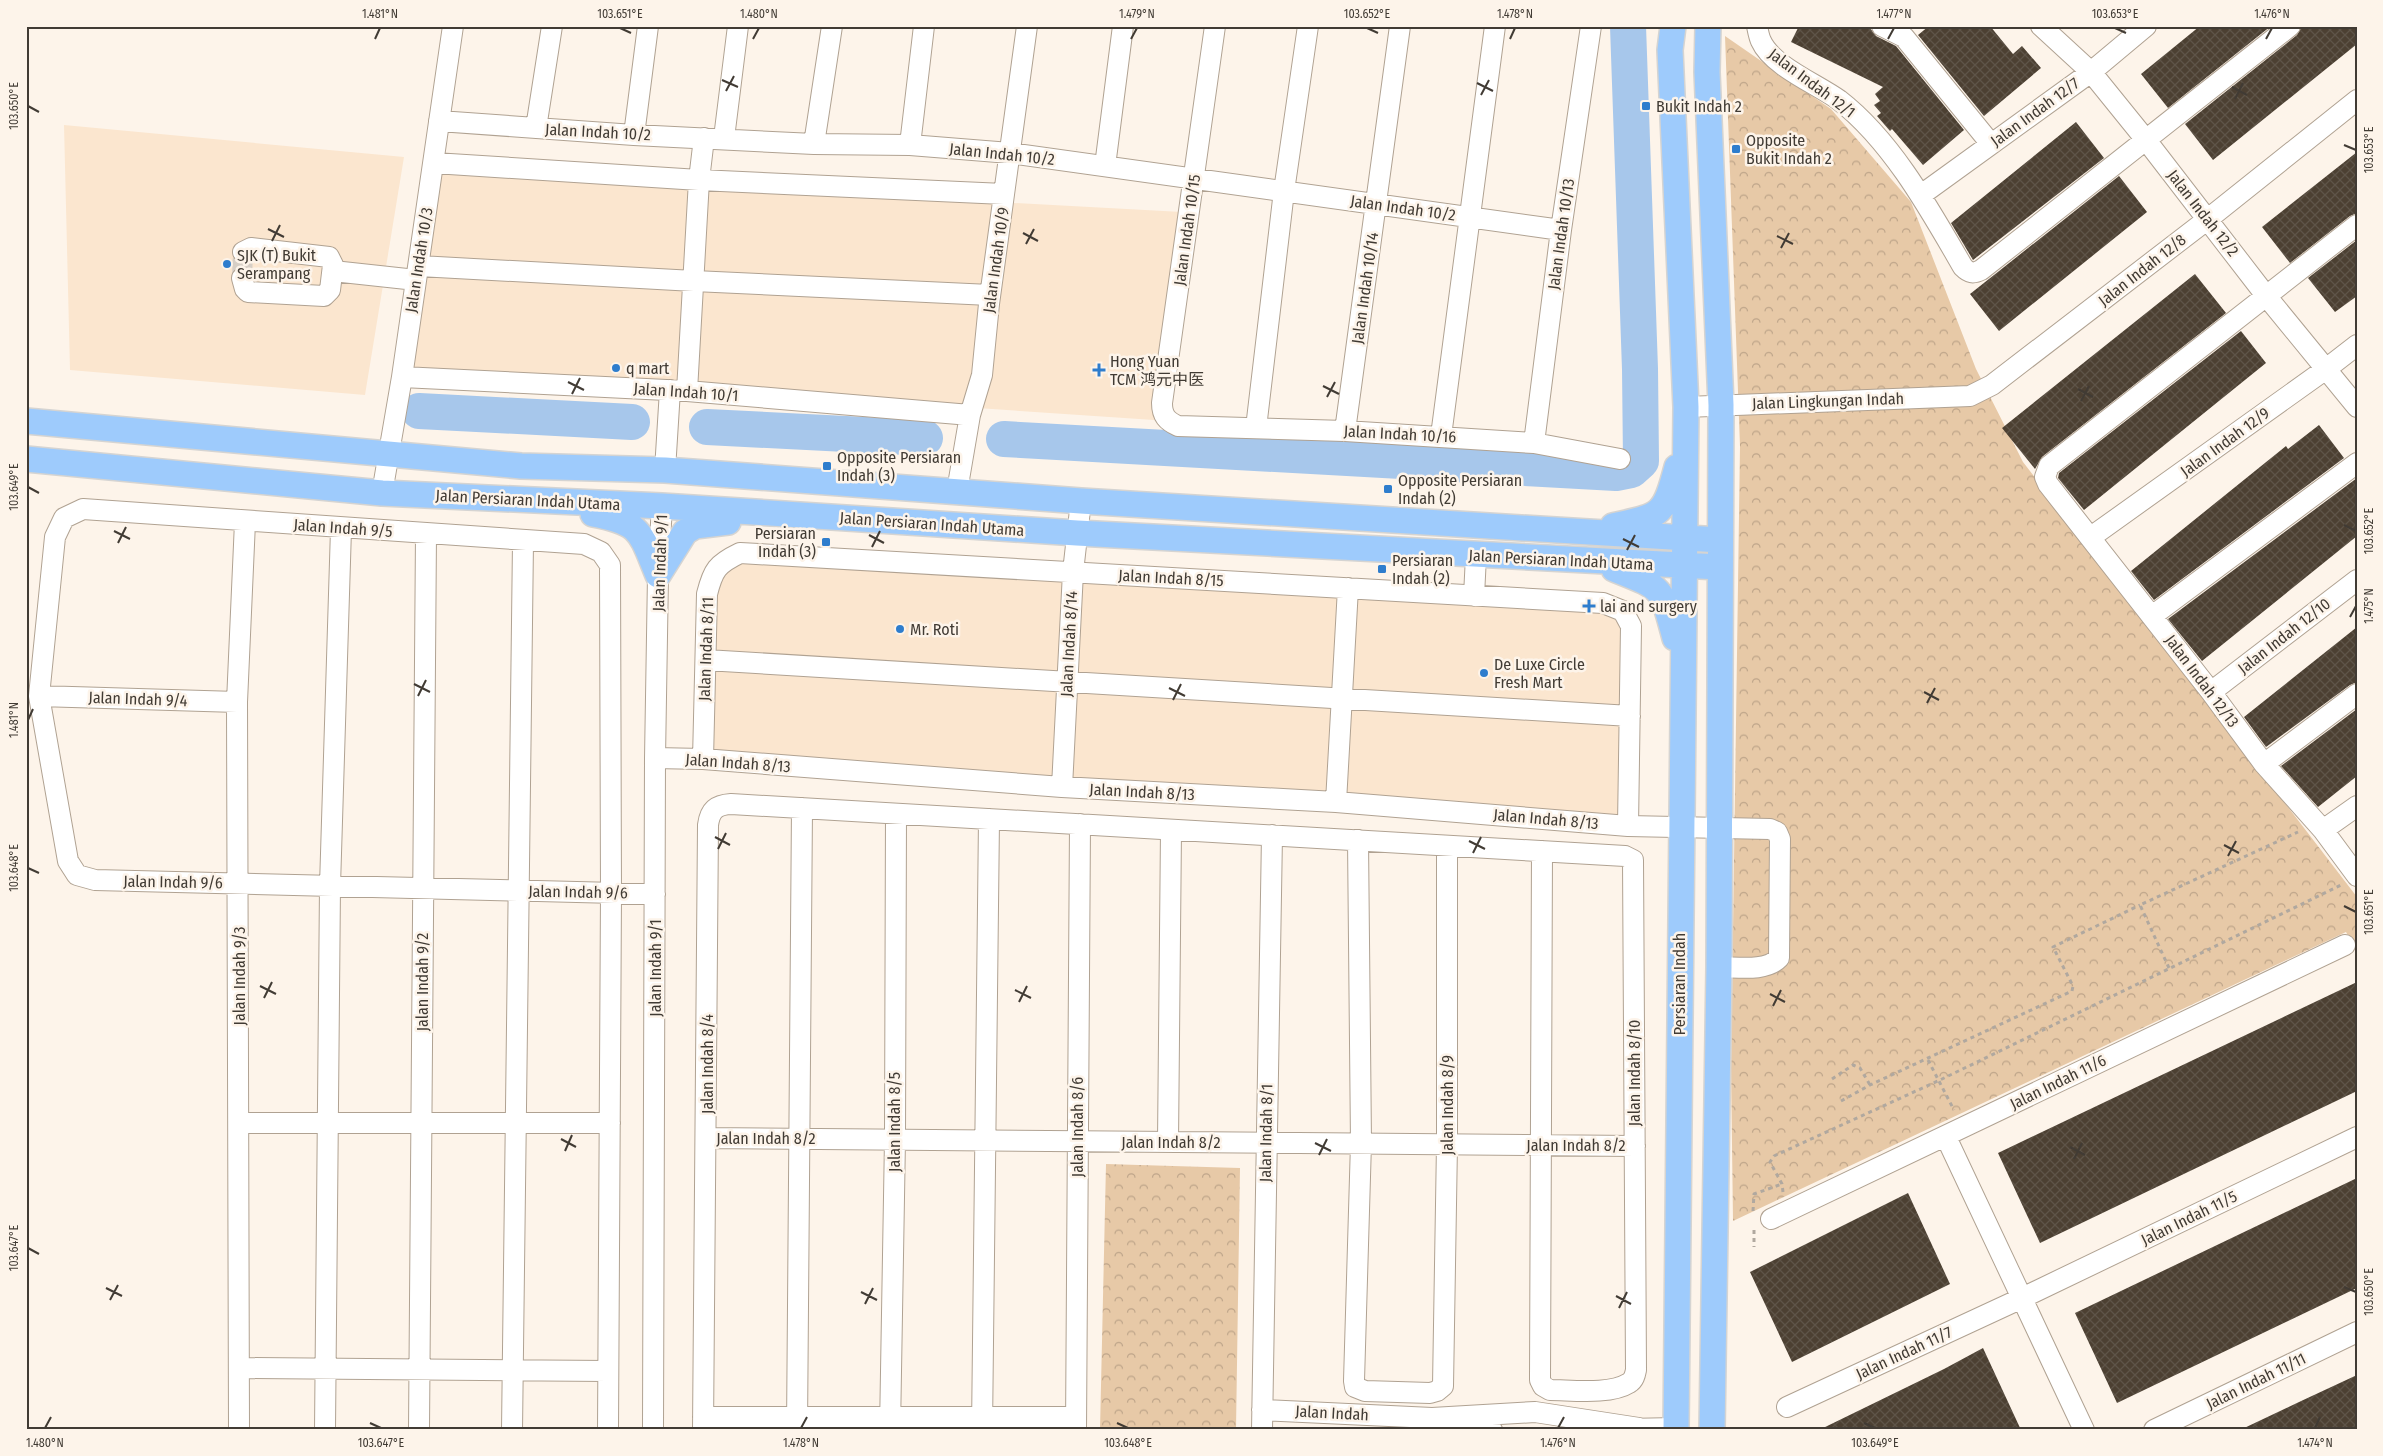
<svg xmlns="http://www.w3.org/2000/svg" width="2383" height="1456" font-family="'Fira Sans Condensed','Noto Sans SC',sans-serif">
	<style>
		.built { fill: #fbe6cf }
		.forest { fill: url(#forest-crowns) }
		.lines { fill: none; stroke-linecap: round; stroke-linejoin: round }
		.river { stroke: #a7c7eb; stroke-width: 36 }
		.building { fill: url(#building-cross-hatch) }
		.minor-tunnel { stroke: #d7cfc6; stroke-width: 20; stroke-dasharray: 20 10; stroke-linecap: butt }
		.minor-casing { stroke: #b0a292; stroke-width: 22 }
		.major-casing { stroke: #d5d4d2; stroke-width: 28 }
		.path { stroke: #b0a89f; stroke-width: 3; stroke-dasharray: 4 4; stroke-linecap: butt }
		.minor { stroke: #fff; stroke-width: 20 }
		.major { stroke: #9ecbfc; stroke-width: 25 }
		.ticks { fill: none; stroke: #413b34; stroke-width: 2 }
		.poi-dot { fill: #2e7dcd; stroke: #fdf4ea; stroke-width: 2 }
		.labels { text-anchor: middle; dominant-baseline: central; stroke-width: 5; stroke-linejoin: round; paint-order: stroke }
		.street-label { font-size: 16px; fill: #413b34; stroke: #fdf4ea }
		.poi-label { font-size: 16px; fill: #413b34; stroke: #fdf4ea; text-anchor: start }
		.neatline { fill: none; stroke: #413b34; stroke-width: 2 }
		.ticks-label { font-size: 12px; text-anchor: middle; fill: #413b34 }
	</style>
	<defs>
		<pattern id="forest-crowns" width="20" height="18" patternUnits="userSpaceOnUse" patternTransform="scale(1.25)"><rect width="20" height="18" fill="#e7c9a7"/><path d="M2 6a3 3 0 1 1 6 0M12 15a3 3 0 1 1 6 0" fill="none" stroke="#bda489"/></pattern>
		<pattern id="building-cross-hatch" width="8" height="8" patternUnits="userSpaceOnUse" patternTransform="scale(1.25)"><rect width="8" height="8" fill="#4c4032"/><path d="M0 0l8 8M0 8l8-8" fill="none" stroke="#5e5448"/></pattern>
	</defs>
	<rect width="100%" height="100%" fill="#fdf4ea"/>
	<path class="built" d="M64 125 404 157 365 395 70 370Z
		M440 172 1182 212 1154 420 411 370Z
		M741 561 1601 610 1614 616 1624 627 1620 818 1053 780 711 752 715 593 718 578Z"/>
	<path class="forest" d="M1725 36 1831 109 1911 202 1976 369 2023 462 2357 897V952L2346 932 1733 1221 1731 1068 1740 446Z
		M1106 1164 1240 1168 1236 1430H1100Z"/>
	<g class="lines">
		<path class="river" d="M419 411 632 422
			M707 427 925 438
			M1004 439 1616 473 1631 470 1641 461 1640 369 1628 26"/>
	</g>
	<path class="building" d="M1799 26 1870 28 1876 36 1896 46 1964 130 1923 165 1892 129 1890 131 1877 116 1881 113 1874 105 1880 101 1875 94 1883 87 1791 42Z
		M1929 26H1990L2013 54 2022 46 2041 68 1984 116 1918 35Z
		M2200 26H2271L2168 108 2141 74Z
		M2302 26H2357V44L2213 160 2185 124 2297 35Z
		M2076 122 2104 158 1973 260 1951 223Z
		M2357 152V213L2350 216 2290 263 2262 227Z
		M2119 176 2147 212 1999 331 1970 294Z
		M2357 240V296L2335 312 2308 278Z
		M2195 274 2226 313 2042 457 2035 469 2002 428Z
		M2241 331 2266 363 2084 510 2058 478 2059 473Z
		M2319 425 2344 458 2154 600 2131 571 2286 446 2288 449Z
		M2357 478V536L2202 661 2168 619Z
		M2357 627V682L2350 685 2266 747 2244 717Z
		M2357 709V776L2318 807 2281 766Z
		M2357 982V1091L2040 1243 1998 1153Z
		M2357 1178V1288L2117 1403 2075 1313Z
		M1908 1193 1950 1284 1792 1362 1750 1272Z
		M1983 1348 2021 1430H1819L1944 1369Z
		M2357 1375V1430H2240L2299 1402Z"/>
	<g class="lines">
		<path class="minor-tunnel" d="M242 278 243 252"/>
		<g class="minor-casing">
			<path id="minor" d="M1215 26 1162 403C1162 416 1167 421 1178 426L1345 431 1534 443 1620 459
				M1757 26C1758 31 1759 37 1761 41 1772 66 1817 84 1839 100 1892 141 1930 210 1963 267 1969 273 1973 274 1981 270L2290 26
				M1882 26 1904 37 1991 144
				M2041 26 2091 72 2146 140 2267 297 2357 407
				M439 121 634 135 814 144 910 145 1010 153 1561 230
				M536 128 552 26
				M634 135 648 26
				M724 138 738 26
				M814 144 832 26
				M910 145 924 26
				M434 163 699 180 1004 194
				M1105 166 1123 26
				M1921 195 2091 72 2146 26
				M2357 225 2049 466 2045 477 2048 484 2211 692 2264 764 2323 830 2357 876
				M419 266 694 281 990 295
				M333 271 416 280
				M242 278 245 289 248 292 324 296 330 290 333 265 329 257 251 248 243 252
				M402 377 687 391 970 415
				M687 391 699 180 704 138
				M1686 407 1970 396 1992 385 2208 219 2357 100
				M1256 428 1284 191 1308 26
				M1345 431 1400 26
				M1441 436 1495 26
				M1534 443 1561 230 1591 26
				M665 470 670 390
				M957 491 970 415 982 375 989 304 1027 26
				M382 493 402 377 453 26
				M2091 537 2326 369 2357 345
				M1474 596 1476 556
				M2152 616 2357 463
				M706 660 1630 716
				M2211 692 2357 580
				M39 696 237 702
				M655 758 703 759 1062 787 1336 802 1628 826 1770 829 1777 832 1780 839 1779 958C1766 972 1738 967 1719 967
				M703 759 707 594C713 570 717 564 740 553L1603 603 1623 611 1631 626 1628 826
				M2264 764 2357 694
				M1062 787 1073 572 1081 501
				M1336 802 1348 588
				M2323 830 2357 806
				M1358 840 1361 1143 1354 1381 1355 1387 1365 1391 1430 1393 1437 1391 1443 1386 1447 1144V846
				M239 1123H610
				M1946 1137 2084 1430
				M706 1138 1635 1146
				M1168 1142 1171 830
				M1771 1219 2345 945
				M239 1368 608 1371
				M1787 1407 2020 1299 2357 1137
				M1262 1410 1432 1418 1535 1412 1639 1428
				M703 1417H1076
				M1461 1424 1492 1430
				M1626 1429 1676 1428
				M239 1430 237 702 245 522
				M325 1430 330 886 341 529
				M419 1430 426 534
				M512 1430 523 542
				M608 1430 611 893 610 565 601 552 584 544 83 509 64 518 55 537 39 696 68 861 77 875 95 880C282 885 469 889 655 894
				M653 1430 655 758 658 575 662 506
				M703 1430 708 825C710 810 716 805 731 804L1625 856 1633 860 1636 1370C1635 1375 1634 1380 1629 1383 1610 1395 1571 1390 1550 1390L1543 1386 1540 1380 1542 851
				M797 1430 802 808
				M890 1430 895 1139 896 814
				M982 1430 989 819
				M1076 1430 1080 824
				M1262 1430 1272 835
				M2154 1430 2357 1332"/>
		</g>
		<g class="major-casing">
			<path id="major" d="M1673 26 1670 50 1686 407 1676 1430
				M1708 26 1707 72 1721 405 1719 967 1712 1430
				M26 421 521 466 665 470 1081 501 1720 540
				M26 459 382 493 662 506 1077 533 1719 567
				M593 514C642 523 640 532 658 575
				M1613 526C1662 515 1664 516 1677 467
				M1614 569C1664 589 1661 586 1675 638
				M658 575 685 532 695 526 728 522"/>
		</g>
		<path class="path" d="M2169 968 2140 905 2298 832
			M1928 1060 1954 1110
			M1832 1079 1853 1065 1860 1068 1870 1085
			M1841 1101 1870 1085 2072 991 2073 986 2053 947 2140 905
			M1783 1192 1782 1184 1770 1162 1774 1156 1940 1080 2341 885
			M1753 1211 1754 1194 1782 1184
			M1754 1230V1247"/>
		<use href="#minor" class="minor"/>
		<use href="#major" class="major"/>
	</g>
	<path class="ticks" d="M620 28 631 33M1367 28 1378 33M2115 28 2126 33M375 39 380 28M753 39 759 28M1131 39 1137 28M1510 39 1515 28M1888 39 1894 28M2266 39 2272 28M722 80 738 87M1477 83 1493 91M2232 87 2247 95M726 91 734 76M1481 95 1489 80M2235 99 2243 83M28 106 39 112M2344 145 2356 150M268 229 284 237M1023 233 1038 241M1777 236 1793 244M272 241 280 225M1026 244 1034 229M1781 248 1789 233M568 382 584 390M1323 386 1339 394M2078 389 2093 397M572 394 580 378M1327 397 1335 382M2081 401 2089 386M28 487 39 493M2344 525 2356 531M114 531 130 539M869 535 884 543M1623 539 1639 547M118 543 126 527M872 547 880 531M1627 550 1635 535M2350 617 2356 606M414 684 430 692M1169 688 1185 696M1924 692 1939 700M418 696 426 680M1173 700 1181 684M1927 703 1935 688M28 720 33 709M715 837 730 845M1469 841 1485 849M2224 845 2239 853M718 849 726 833M1473 853 1481 837M2228 856 2236 841M28 868 39 873M2344 906 2356 912M260 986 276 994M1015 990 1031 998M1770 994 1785 1002M264 998 272 982M1019 1002 1027 986M1773 1006 1781 990M561 1139 576 1147M1315 1143 1331 1151M2070 1147 2085 1155M565 1151 572 1135M1319 1155 1327 1139M2074 1159 2082 1143M28 1248 39 1254M2344 1287 2356 1292M106 1288 122 1296M861 1292 877 1300M1616 1296 1631 1304M110 1300 118 1285M865 1304 873 1288M1619 1308 1627 1292M370 1423 381 1428M1117 1423 1128 1428M1864 1423 1875 1428M45 1428 51 1417M801 1428 807 1417M1558 1428 1564 1417M2315 1428 2320 1417"/>
	<g class="poi-dot">
		<rect x="1641" y="101" width="10" height="10" rx="2.5"/>
		<rect x="1731" y="144" width="10" height="10" rx="2.5"/>
		<circle cx="227" cy="264" r="5"/>
		<circle cx="616" cy="368" r="5"/>
		<path d="M1096.5 362.5h5v5h5v5h-5v5h-5v-5h-5v-5h5z"/>
		<rect x="822" y="461" width="10" height="10" rx="2.5"/>
		<rect x="1383" y="484" width="10" height="10" rx="2.5"/>
		<rect x="821" y="537" width="10" height="10" rx="2.5"/>
		<rect x="1377" y="564" width="10" height="10" rx="2.5"/>
		<path d="M1586.5 598.5h5v5h5v5h-5v5h-5v-5h-5v-5h5z"/>
		<circle cx="900" cy="629" r="5"/>
		<circle cx="1484" cy="673" r="5"/>
	</g>
	<g class="labels">
		<g class="street-label">
			<text transform="translate(1812 83) rotate(37)">Jalan Indah 12/1</text>
			<text transform="translate(2035 112) rotate(-36)">Jalan Indah 12/7</text>
			<text transform="translate(598 132) rotate(3)">Jalan Indah 10/2</text>
			<text transform="translate(1002 154) rotate(6)">Jalan Indah 10/2</text>
			<text transform="translate(1403 208) rotate(8)">Jalan Indah 10/2</text>
			<text transform="translate(2203 213) rotate(52)">Jalan Indah 12/2</text>
			<text transform="translate(1187 230) rotate(-82)">Jalan Indah 10/15</text>
			<text transform="translate(1561 234) rotate(-82)">Jalan Indah 10/13</text>
			<text transform="translate(419 260) rotate(-81)">Jalan Indah 10/3</text>
			<text transform="translate(996 260) rotate(-82)">Jalan Indah 10/9</text>
			<text transform="translate(2142 270) rotate(-38)">Jalan Indah 12/8</text>
			<text transform="translate(1365 288) rotate(-82)">Jalan Indah 10/14</text>
			<text transform="translate(686 392) rotate(4)">Jalan Indah 10/1</text>
			<text transform="translate(1828 401) rotate(-2)">Jalan Lingkungan Indah</text>
			<text transform="translate(1400 434) rotate(3)">Jalan Indah 10/16</text>
			<text transform="translate(2225 442) rotate(-36)">Jalan Indah 12/9</text>
			<text transform="translate(528 500) rotate(3)">Jalan Persiaran Indah Utama</text>
			<text transform="translate(932 524) rotate(4)">Jalan Persiaran Indah Utama</text>
			<text transform="translate(343 528) rotate(4)">Jalan Indah 9/5</text>
			<text transform="translate(1561 560) rotate(3)">Jalan Persiaran Indah Utama</text>
			<text transform="translate(660 563) rotate(-88)">Jalan Indah 9/1</text>
			<text transform="translate(1171 578) rotate(3)">Jalan Indah 8/15</text>
			<text transform="translate(2284 636) rotate(-38)">Jalan Indah 12/10</text>
			<text transform="translate(1069 644) rotate(-87)">Jalan Indah 8/14</text>
			<text transform="translate(706 649) rotate(-88)">Jalan Indah 8/11</text>
			<text transform="translate(2202 681) rotate(53)">Jalan Indah 12/13</text>
			<text transform="translate(138 699) rotate(2)">Jalan Indah 9/4</text>
			<text transform="translate(738 763) rotate(4)">Jalan Indah 8/13</text>
			<text transform="translate(1142 792) rotate(3)">Jalan Indah 8/13</text>
			<text transform="translate(1546 819) rotate(5)">Jalan Indah 8/13</text>
			<text transform="translate(173 882) rotate(1)">Jalan Indah 9/6</text>
			<text transform="translate(578 892) rotate(1)">Jalan Indah 9/6</text>
			<text transform="translate(655 968) rotate(-90)">Jalan Indah 9/1</text>
			<text transform="translate(239 976) rotate(-90)">Jalan Indah 9/3</text>
			<text transform="translate(422 982) rotate(-90)">Jalan Indah 9/2</text>
			<text transform="translate(1679 984) rotate(-90)">Persiaran Indah</text>
			<text transform="translate(707 1064) rotate(-90)">Jalan Indah 8/4</text>
			<text transform="translate(1634 1073) rotate(-90)">Jalan Indah 8/10</text>
			<text transform="translate(2058 1082) rotate(-26)">Jalan Indah 11/6</text>
			<text transform="translate(1447 1105) rotate(-90)">Jalan Indah 8/9</text>
			<text transform="translate(894 1122) rotate(-90)">Jalan Indah 8/5</text>
			<text transform="translate(1077 1127) rotate(-90)">Jalan Indah 8/6</text>
			<text transform="translate(1266 1133) rotate(-89)">Jalan Indah 8/1</text>
			<text x="766" y="1138">Jalan Indah 8/2</text>
			<text x="1171" y="1142">Jalan Indah 8/2</text>
			<text x="1576" y="1145">Jalan Indah 8/2</text>
			<text transform="translate(2189 1218) rotate(-26)">Jalan Indah 11/5</text>
			<text transform="translate(1904 1353) rotate(-25)">Jalan Indah 11/7</text>
			<text transform="translate(2256 1381) rotate(-26)">Jalan Indah 11/11</text>
			<text transform="translate(1332 1413) rotate(3)">Jalan Indah</text>
		</g>
		<g class="poi-label">
			<text x="1656" y="106">Bukit Indah 2</text>
			<text x="1746" y="140">Opposite<tspan x="1746" dy="18">Bukit Indah 2</tspan></text>
			<text x="237" y="255">SJK (T) Bukit<tspan x="237" dy="18">Serampang</tspan></text>
			<text x="1110" y="361">Hong Yuan<tspan x="1110" dy="18">TCM 鸿元中医</tspan></text>
			<text x="626" y="368">q mart</text>
			<text x="837" y="457">Opposite Persiaran<tspan x="837" dy="18">Indah (3)</tspan></text>
			<text x="1398" y="480">Opposite Persiaran<tspan x="1398" dy="18">Indah (2)</tspan></text>
			<text x="816" y="533" text-anchor="end">Persiaran<tspan x="816" dy="18">Indah (3)</tspan></text>
			<text x="1392" y="560">Persiaran<tspan x="1392" dy="18">Indah (2)</tspan></text>
			<text x="1600" y="606">lai and surgery</text>
			<text x="910" y="629">Mr. Roti</text>
			<text x="1494" y="664">De Luxe Circle<tspan x="1494" dy="18">Fresh Mart</tspan></text>
		</g>
	</g>
	<rect width="2383" height="1456" fill="none" stroke="#fdf4ea" stroke-width="55"/>
	<rect x="28" y="28" width="2328" height="1400" class="neatline"/>
	<g class="ticks-label">
		<text x="380" y="18">1.481°N</text>
		<text x="620" y="18">103.651°E</text>
		<text x="759" y="18">1.480°N</text>
		<text x="1137" y="18">1.479°N</text>
		<text x="1367" y="18">103.652°E</text>
		<text x="1515" y="18">1.478°N</text>
		<text x="1894" y="18">1.477°N</text>
		<text x="2115" y="18">103.653°E</text>
		<text x="2272" y="18">1.476°N</text>
		<text transform="translate(14 106) rotate(-90)" y="4">103.650°E</text>
		<text transform="translate(2369 150) rotate(-90)" y="4">103.653°E</text>
		<text transform="translate(14 487) rotate(-90)" y="4">103.649°E</text>
		<text transform="translate(2369 531) rotate(-90)" y="4">103.652°E</text>
		<text transform="translate(2369 606) rotate(-90)" y="4">1.475°N</text>
		<text transform="translate(14 720) rotate(-90)" y="4">1.481°N</text>
		<text transform="translate(14 868) rotate(-90)" y="4">103.648°E</text>
		<text transform="translate(2369 912) rotate(-90)" y="4">103.651°E</text>
		<text transform="translate(14 1248) rotate(-90)" y="4">103.647°E</text>
		<text transform="translate(2369 1292) rotate(-90)" y="4">103.650°E</text>
		<text x="45" y="1447">1.480°N</text>
		<text x="381" y="1447">103.647°E</text>
		<text x="801" y="1447">1.478°N</text>
		<text x="1128" y="1447">103.648°E</text>
		<text x="1558" y="1447">1.476°N</text>
		<text x="1875" y="1447">103.649°E</text>
		<text x="2315" y="1447">1.474°N</text>
	</g>
</svg>
